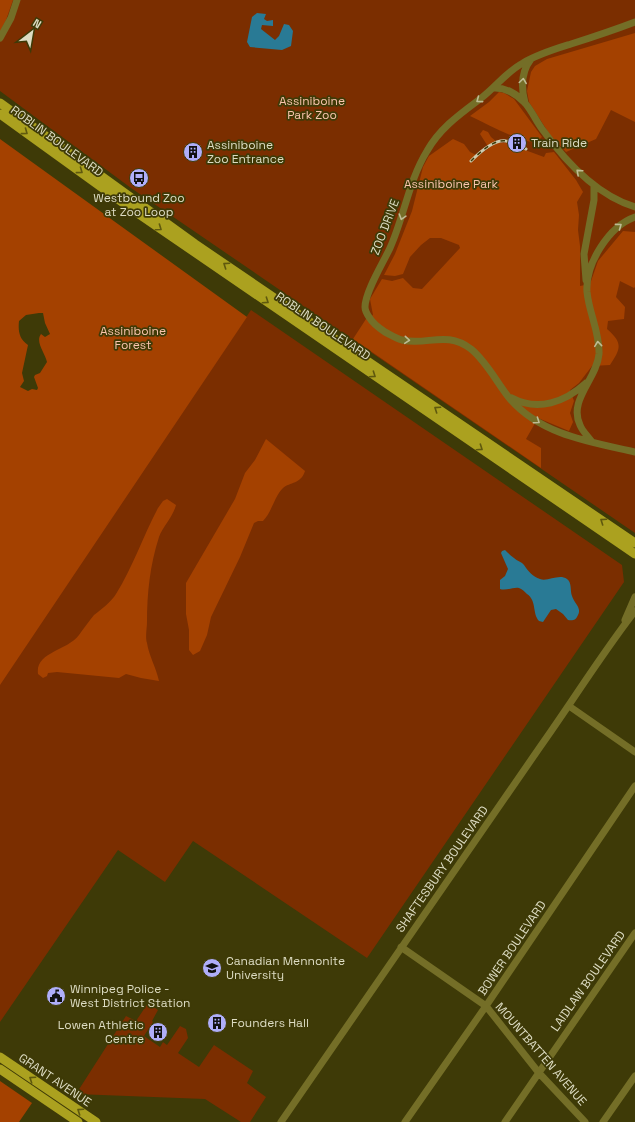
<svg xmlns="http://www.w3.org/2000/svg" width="635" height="1122" font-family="'Space Grotesk',sans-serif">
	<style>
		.green { fill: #7b2e00 }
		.forest { fill: #a44100; fill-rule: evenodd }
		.water { fill: #297a95 }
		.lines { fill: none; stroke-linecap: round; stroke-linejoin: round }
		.minor { stroke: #746e27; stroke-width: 7 }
		.major { stroke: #aba11f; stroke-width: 9 }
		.rail-casing { stroke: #cccbaf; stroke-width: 3 }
		.rail { stroke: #3e3a07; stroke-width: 1.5; stroke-dasharray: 4.5; stroke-linecap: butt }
		.oneway { stroke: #bebb94 }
		.oneway2 { stroke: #5f590e }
		.labels { text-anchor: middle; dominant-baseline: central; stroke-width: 3.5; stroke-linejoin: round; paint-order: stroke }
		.park-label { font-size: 12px; fill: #fac4ad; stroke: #3e3a07 }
		.street-label { font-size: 12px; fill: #dddcc3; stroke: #3e3a07 }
		.poi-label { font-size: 12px; fill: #dddcc3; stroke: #3e3a07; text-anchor: start }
	</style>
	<rect width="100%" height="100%" fill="#3e3a07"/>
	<path class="green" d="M0 0H635V533L131 188 0 91Z
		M251 310 622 565 624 582 367 958 193 841 165 882 118 850 0 1022V682Z
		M148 1003 158 1010 152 1021 153 1022 144 1036 160 1047 163 1042 167 1045 180 1026 186 1029 188 1038 178 1053 199 1067 214 1045 253 1071 247 1083 266 1097 250 1122H241L205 1099 76 1094 126 1016 136 1021Z"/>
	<path class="forest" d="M0 0H13L6 20 0 32Z
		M635 33V122L611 110 596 139 566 152 550 135 529 102 527 91 531 72 535 66 547 59Z
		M499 92 504 93 514 99 542 137 535 143C512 138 491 126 470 116L489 102Z
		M483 130 488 132 491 137 498 143H506L544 157 546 153 554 152 576 180 583 192 577 202 579 215 578 230 580 246V286L590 284 598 261 623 231 635 232V287L634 288 620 281 616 297 625 307 624 319 608 321 607 329C623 343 621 348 610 365L592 366 579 383 570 390 574 401 570 413 573 422 569 431 538 418 526 439 541 448V468L353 339 366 319 373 315 370 299 382 279 392 281 403 278 413 288 422 289 460 248 459 245 441 238H430L421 245 410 257 403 274 395 276 384 275 395 254 412 211 423 167 429 156 453 139 464 144 470 152 478 156 489 148 480 134Z
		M0 139 247 317 0 685ZM39 313H43L45 323 50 334 45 337 41 334C35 342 45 353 47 362L40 373 35 375 34 377 38 388 37 390 32 389 28 391 20 387 24 381 22 373 28 345C19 339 18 331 19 321L26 315Z
		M266 439 305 471C301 484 290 482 283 488 274 497 272 512 263 521H258L254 523 240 557 211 617 207 635 200 651 193 655 189 650V630L186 614V583L235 499 245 473 255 460Z
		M167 499 176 505C173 517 163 526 159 537 150 565 147 593 147 622 147 628 145 637 147 643 149 656 156 667 159 681L141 678 126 674 119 678 57 672 48 673 47 676 43 678 38 674C35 652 67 651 79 635 84 628 89 621 94 615 102 609 111 602 116 594 133 567 143 536 158 508L163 501Z
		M0 1081 32 1103 19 1122H0Z"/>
	<path class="water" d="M257 13 266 14 264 19 267 21 273 20V26L262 25 261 29 275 40 279 36 284 24 289 25 293 31 291 46 282 50 250 47 247 42 252 17Z
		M505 550C508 553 511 556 514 558 517 561 522 562 524 565 528 571 533 577 540 579 548 582 559 573 567 579 572 582 570 591 572 596 574 603 582 608 578 615 576 620 573 621 568 620L563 614 556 609 551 610 543 622 539 621C532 613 537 601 527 594 524 591 522 589 519 588 513 587 506 591 500 589V580L505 576 508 569 501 553 502 551Z"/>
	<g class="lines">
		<path class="minor" d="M635 22C614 30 593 37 571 44 555 49 538 54 523 63 506 72 495 88 480 99 460 114 440 128 427 151 409 180 404 217 390 248 383 263 365 292 365 307 365 311 367 314 369 317 373 324 379 328 385 332 391 335 396 338 402 340 427 346 446 330 471 349 487 362 497 383 510 399 541 435 591 442 635 452
			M0 38 11 18 17 0
			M493 88C505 87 517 94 525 103 532 111 536 121 542 129 565 161 596 195 635 207
			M525 103C521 88 521 72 531 59
			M586 280 584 254 594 200V185
			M512 398C538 412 565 402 586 383
			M592 442C588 436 582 431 580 425 568 400 597 379 599 354 600 333 589 313 587 292 585 264 609 226 635 217
			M625 620 635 597
			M569 706 635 752
			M401 947 486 1006 539 1073 585 1122
			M281 1122C368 997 453 871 540 747 572 702 601 655 635 611
			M405 1122 486 1006 635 786
			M505 1122 635 933
			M603 1122 635 1076"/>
		<path class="major" d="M0 103 195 244 635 543
			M0 114 136 212 635 554
			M0 1057 96 1122
			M0 1069 78 1122"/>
		<g class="rail-casing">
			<path id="rail" d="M471 161C479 153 494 139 506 141 513 142 520 147 526 149"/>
		</g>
		<use href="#rail" class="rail"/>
	</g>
	<defs><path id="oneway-chevron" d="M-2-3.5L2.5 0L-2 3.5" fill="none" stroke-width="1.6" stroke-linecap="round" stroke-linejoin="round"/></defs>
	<g class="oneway">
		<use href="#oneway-chevron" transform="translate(523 81) rotate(-82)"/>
		<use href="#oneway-chevron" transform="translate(479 100) rotate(143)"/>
		<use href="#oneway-chevron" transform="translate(579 172) rotate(-138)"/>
		<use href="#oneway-chevron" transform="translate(402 217) rotate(107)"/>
		<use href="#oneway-chevron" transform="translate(619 226) rotate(-36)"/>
		<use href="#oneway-chevron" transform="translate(407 340) rotate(5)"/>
		<use href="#oneway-chevron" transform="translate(598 344) rotate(-96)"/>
		<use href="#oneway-chevron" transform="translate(537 421) rotate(35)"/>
	</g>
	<g class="oneway2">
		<use href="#oneway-chevron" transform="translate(25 132) rotate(36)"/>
		<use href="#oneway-chevron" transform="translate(80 171) rotate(36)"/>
		<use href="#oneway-chevron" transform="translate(159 228) rotate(35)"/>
		<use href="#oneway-chevron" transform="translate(226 265) rotate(-146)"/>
		<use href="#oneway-chevron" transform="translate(266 301) rotate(34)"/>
		<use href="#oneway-chevron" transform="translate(373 375) rotate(34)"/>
		<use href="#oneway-chevron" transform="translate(437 409) rotate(-146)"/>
		<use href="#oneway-chevron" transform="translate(480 448) rotate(34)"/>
		<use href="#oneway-chevron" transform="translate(603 521) rotate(-146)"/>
		<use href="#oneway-chevron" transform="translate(32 1079) rotate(-146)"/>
		<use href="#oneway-chevron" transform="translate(80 1111) rotate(-146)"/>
	</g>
	<defs>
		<g id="building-disc" transform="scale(1)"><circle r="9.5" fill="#afaefa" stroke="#3e3a07"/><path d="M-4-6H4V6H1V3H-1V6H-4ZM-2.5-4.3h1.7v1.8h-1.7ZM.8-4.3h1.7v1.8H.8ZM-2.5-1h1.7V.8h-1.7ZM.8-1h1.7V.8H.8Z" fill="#111"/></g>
		<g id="bus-disc" transform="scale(1)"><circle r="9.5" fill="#afaefa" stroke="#3e3a07"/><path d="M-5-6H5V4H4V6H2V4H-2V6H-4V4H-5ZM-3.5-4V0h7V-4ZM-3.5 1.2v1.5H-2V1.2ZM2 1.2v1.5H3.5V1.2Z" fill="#111"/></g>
		<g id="university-disc" transform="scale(1)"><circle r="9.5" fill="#afaefa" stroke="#3e3a07"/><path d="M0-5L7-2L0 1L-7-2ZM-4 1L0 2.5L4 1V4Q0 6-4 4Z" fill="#111"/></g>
		<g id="civic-disc" transform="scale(1)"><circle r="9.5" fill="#afaefa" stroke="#3e3a07"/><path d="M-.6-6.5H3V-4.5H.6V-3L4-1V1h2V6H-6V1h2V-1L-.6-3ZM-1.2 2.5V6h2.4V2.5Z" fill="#111"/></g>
	</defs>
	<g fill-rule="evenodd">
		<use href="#building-disc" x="517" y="143"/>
		<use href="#building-disc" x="193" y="152"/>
		<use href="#bus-disc" x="139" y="178"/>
		<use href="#university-disc" x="212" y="968"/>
		<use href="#civic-disc" x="56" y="996"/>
		<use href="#building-disc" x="217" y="1023"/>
		<use href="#building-disc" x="158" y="1032"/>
	</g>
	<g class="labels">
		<g class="park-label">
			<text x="312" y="101">Assiniboine<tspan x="312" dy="14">Park Zoo</tspan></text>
			<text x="451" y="184">Assiniboine Park</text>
			<text x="133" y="331">Assiniboine<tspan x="133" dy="14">Forest</tspan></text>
		</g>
		<g class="street-label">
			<text transform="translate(57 141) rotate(36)">ROBLIN BOULEVARD</text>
			<text transform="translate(385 227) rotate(-69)">ZOO DRIVE</text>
			<text transform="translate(323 326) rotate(34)">ROBLIN BOULEVARD</text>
			<text transform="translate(442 869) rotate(-55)">SHAFTESBURY BOULEVARD</text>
			<text transform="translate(512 948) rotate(-56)">BOWER BOULEVARD</text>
			<text transform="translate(588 981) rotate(-55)">LAIDLAW BOULEVARD</text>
			<text transform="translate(541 1054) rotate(49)">MOUNTBATTEN AVENUE</text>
			<text transform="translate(55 1080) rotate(34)">GRANT AVENUE</text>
		</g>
		<g class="poi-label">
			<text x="531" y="143">Train Ride</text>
			<text x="207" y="145">Assiniboine<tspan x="207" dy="14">Zoo Entrance</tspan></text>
			<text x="139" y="198" text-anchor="middle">Westbound Zoo<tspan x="139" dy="14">at Zoo Loop</tspan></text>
			<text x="226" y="961">Canadian Mennonite<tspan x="226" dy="14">University</tspan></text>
			<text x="70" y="989">Winnipeg Police -<tspan x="70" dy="14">West District Station</tspan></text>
			<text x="231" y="1023">Founders Hall</text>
			<text x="144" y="1025" text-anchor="end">Lowen Athletic<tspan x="144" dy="14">Centre</tspan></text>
		</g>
	</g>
	<g transform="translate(32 32) rotate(31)" stroke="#3e3a07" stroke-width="3" paint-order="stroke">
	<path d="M0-3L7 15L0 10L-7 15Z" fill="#dddcc3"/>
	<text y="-6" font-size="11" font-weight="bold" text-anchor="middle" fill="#dddcc3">N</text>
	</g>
</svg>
